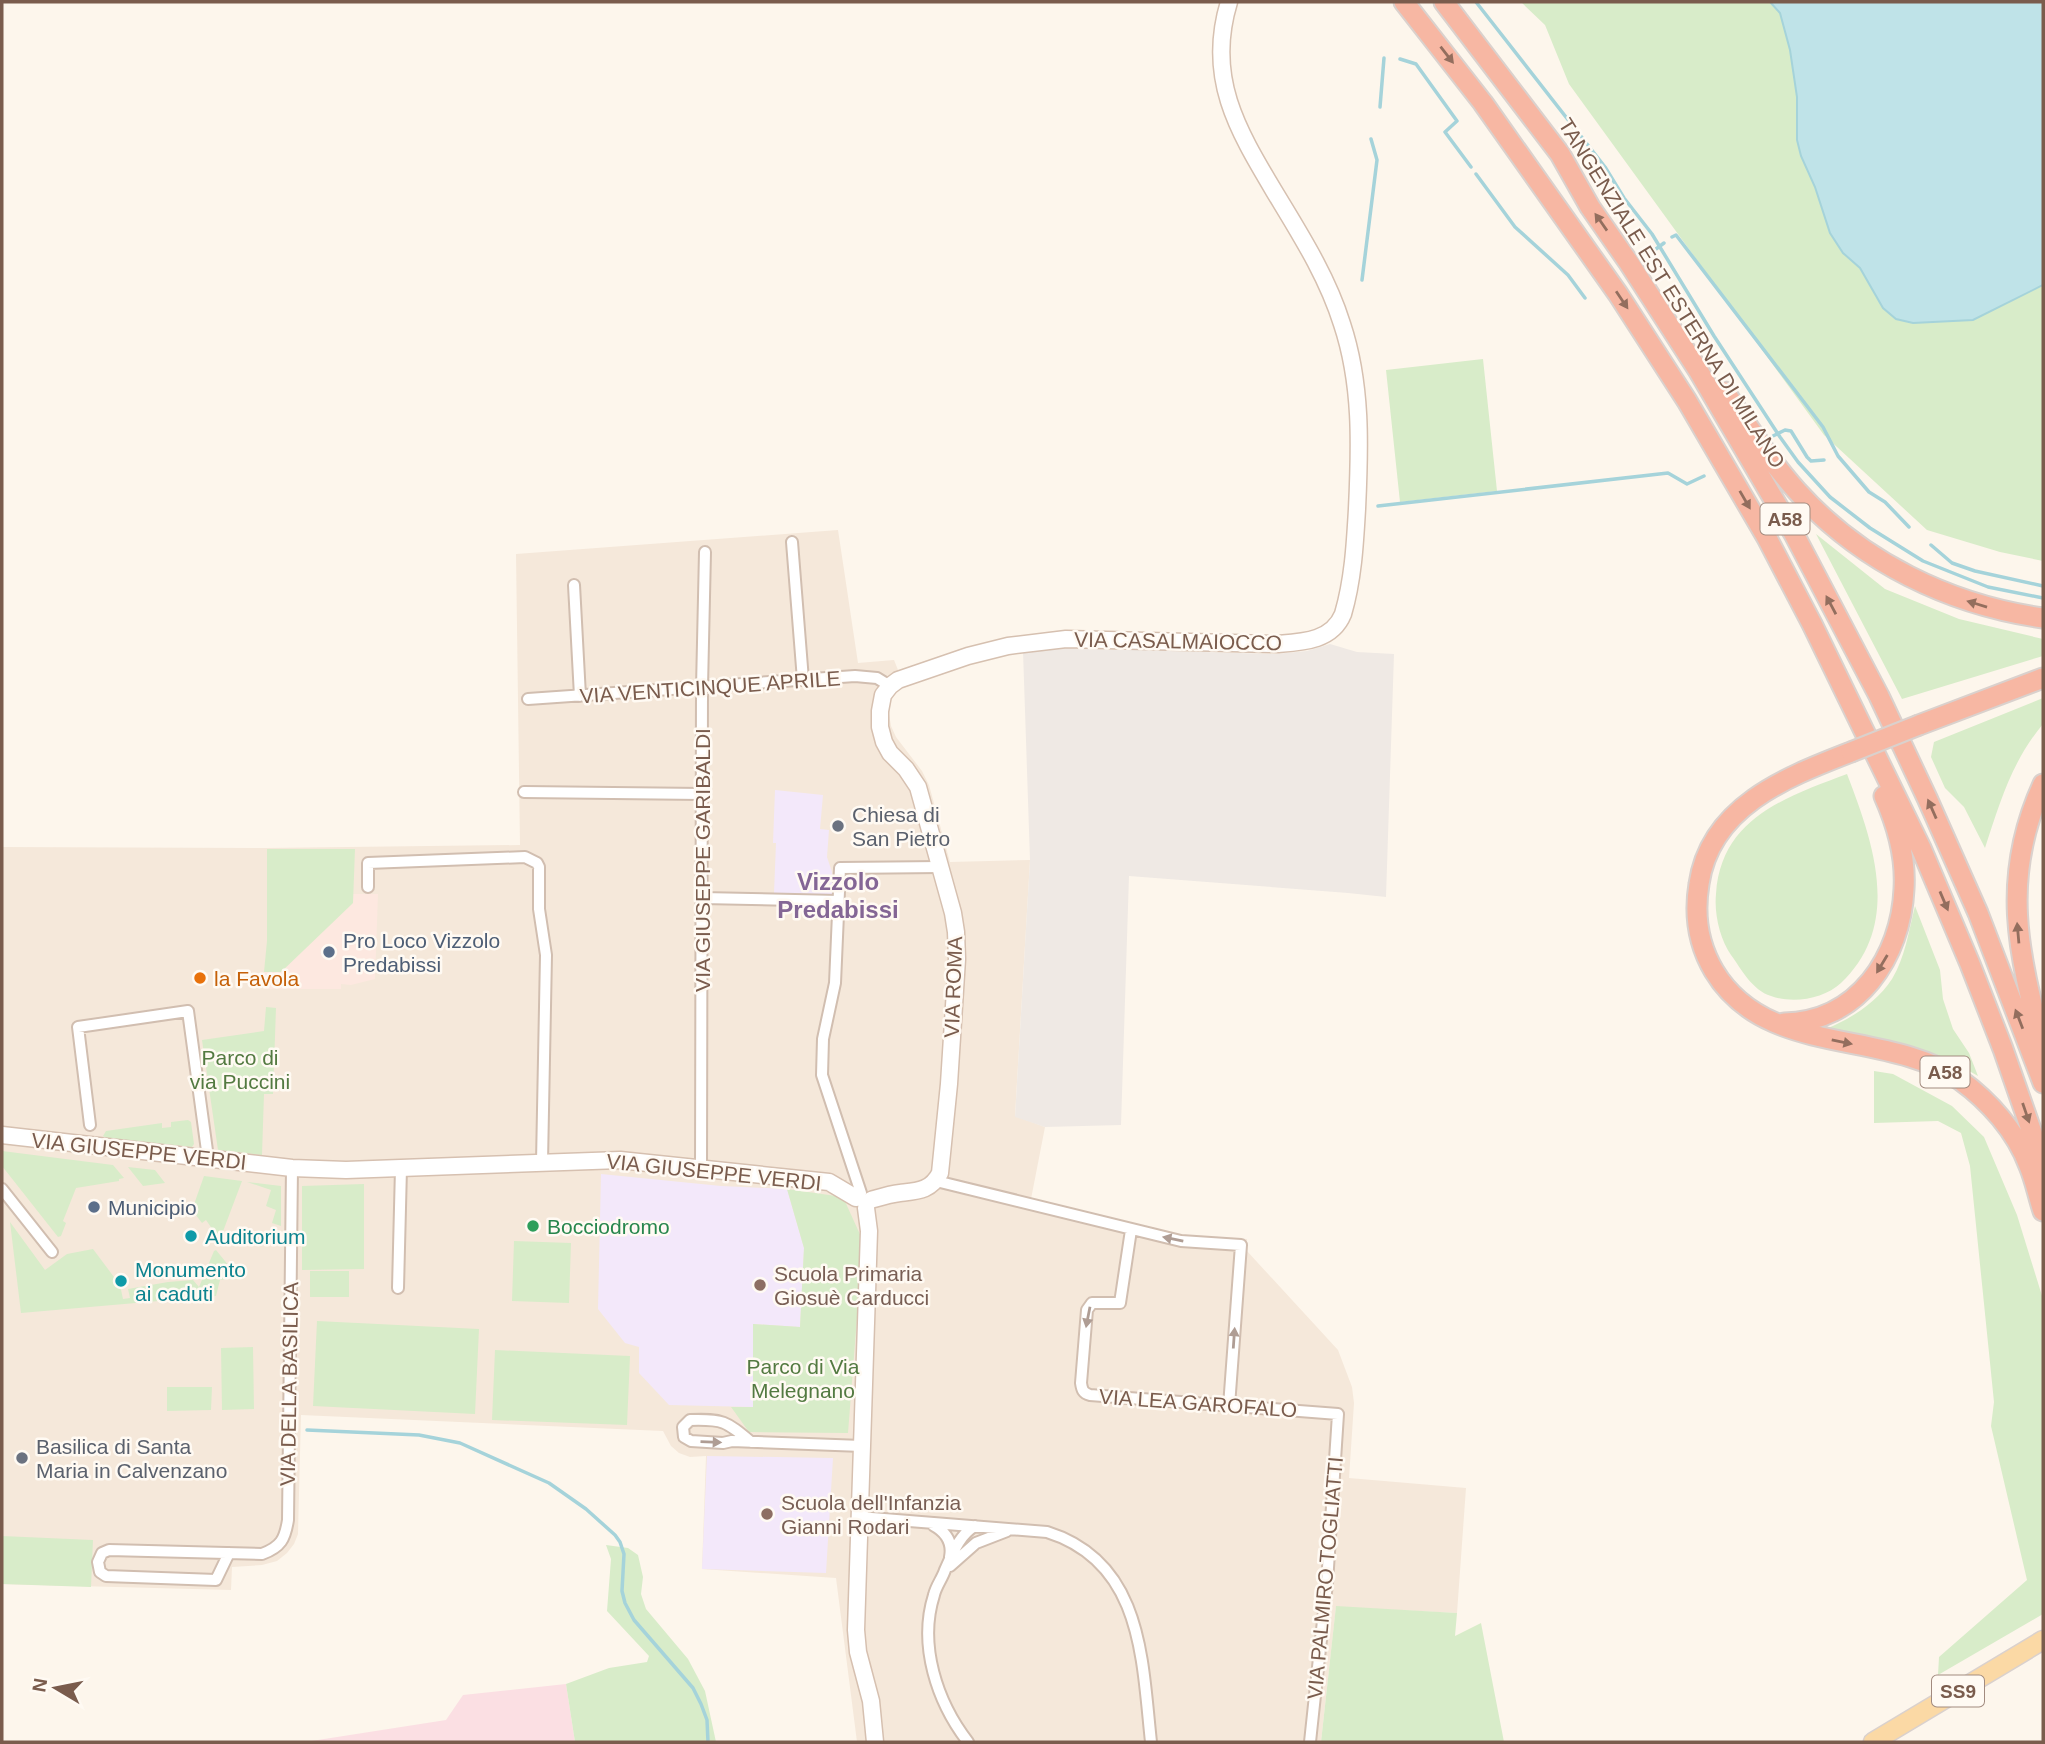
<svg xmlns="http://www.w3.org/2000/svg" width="2045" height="1744" font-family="Helvetica,sans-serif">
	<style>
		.residential { fill: #f5e8da }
		.commercial { fill: #fde8e0 }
		.industrial { fill: #efe9e4 }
		.education { fill: #f3e8fa }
		.medical { fill: #fbdfe3 }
		.green { fill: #d8ecc9 }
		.water { fill: #bfe3e8; stroke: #a5d3da; stroke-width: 2 }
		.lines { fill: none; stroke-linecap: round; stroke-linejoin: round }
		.stream { stroke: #a5d3da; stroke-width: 3.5 }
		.street-casing { stroke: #d1beb0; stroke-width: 14 }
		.secondary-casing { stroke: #d6c0b0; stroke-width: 19 }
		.primary-casing { stroke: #dad1cd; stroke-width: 21 }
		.highway-casing { stroke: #dad1cd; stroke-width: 23 }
		.street { stroke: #fff; stroke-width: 10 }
		.secondary { stroke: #fff; stroke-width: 16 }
		.primary { stroke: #fbd9a5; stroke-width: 18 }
		.highway { stroke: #f7b7a3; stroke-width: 19 }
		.highway-bridge-casing { stroke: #dad1cd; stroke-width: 23; stroke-linecap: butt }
		.highway-bridge { stroke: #f7b7a3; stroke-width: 19 }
		.oneway { fill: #936e5e }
		.oneway2 { fill: #af9d94 }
		.worship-dot { fill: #6b7280; stroke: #fffaf3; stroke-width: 2.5 }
		.service-dot { fill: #5c6f8a; stroke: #fffaf3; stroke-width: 2.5 }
		.food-dot { fill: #e8710a; stroke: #fffaf3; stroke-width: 2.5 }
		.leisure-dot { fill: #2e9e5b; stroke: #fffaf3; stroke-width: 2.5 }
		.culture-dot { fill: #0f9aa8; stroke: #fffaf3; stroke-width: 2.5 }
		.education-dot { fill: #8d6e63; stroke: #fffaf3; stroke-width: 2.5 }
		.labels { text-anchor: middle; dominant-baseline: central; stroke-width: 5; stroke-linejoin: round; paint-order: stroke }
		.shield { fill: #fffaf3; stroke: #a28b7f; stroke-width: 2 }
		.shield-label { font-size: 19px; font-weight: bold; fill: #7a5c4d }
		.street-label { font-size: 21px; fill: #7a5c4d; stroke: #fffaf3 }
		.worship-label { font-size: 21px; fill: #5b616d; stroke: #fffaf3; text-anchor: start }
		.service-label { font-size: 21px; fill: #4e5e75; stroke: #fffaf3; text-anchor: start }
		.food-label { font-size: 21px; fill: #c56008; stroke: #fffaf3; text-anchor: start }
		.park-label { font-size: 21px; fill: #537a41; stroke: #fffaf3 }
		.leisure-label { font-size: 21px; fill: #27864d; stroke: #fffaf3; text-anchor: start }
		.culture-label { font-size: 21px; fill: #0d838f; stroke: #fffaf3; text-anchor: start }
		.education-label { font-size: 21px; fill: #785e54; stroke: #fffaf3; text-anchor: start }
		.quarter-label { font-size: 24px; font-weight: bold; fill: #846695; stroke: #fffaf3 }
	</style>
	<rect width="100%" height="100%" fill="#fdf6ec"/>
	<path class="residential" d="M838 530 858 663 894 660 904 685 897 690 891 700 889 714 891 726 896 737 922 771 929 785 950 862 1030 860 1015 1116 1045 1127 1031 1199 1161 1232 1192 1237 1247 1239 1246 1250 1338 1350 1352 1387 1354 1403 1349 1478 1466 1488 1457 1613 1336 1607 1321 1742H857L836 1578 702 1569 706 1456 690 1457 679 1453 671 1446 663 1431 301 1415 298 1534 294 1544 287 1553 277 1561 262 1565 232 1567 231 1590 2 1584V847L266 848 520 845 516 554Z"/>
	<path class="commercial" d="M353 894H378L375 979 351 985 341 984V989H263L264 972H281L353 903Z"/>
	<path class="industrial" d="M1330 644 1357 652 1394 654 1386 897 1348 893 1129 876 1121 1125 1045 1127 1015 1117 1030 860 1023 651 1066 648 1275 654 1307 651Z"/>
	<path class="education" d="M775 790 823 795 820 829 829 830 827 857 832 872 833 895 774 893 776 843H773Z
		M601 1174 721 1186 787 1189 804 1248 800 1327 753 1324V1407L669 1405 639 1373V1347L625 1343 598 1309Z
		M707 1456 833 1458 826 1573 702 1569Z"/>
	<path class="medical" d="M566 1684 575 1742H305L446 1720 463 1695Z"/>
	<path class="green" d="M1521 2H2043V561L2000 552 1927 530 1824 435 1569 84 1545 25Z
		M1483 359 1497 491 1400 502 1386 370Z
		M1816 534 1885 589 1959 619 2043 639V656L1902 699Z
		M2043 698V724C2012 761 2000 802 1985 848L1964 807 1945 788 1931 757 1934 742Z
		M1847 774C1873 842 1903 924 1841 983 1824 999 1793 1004 1771 996 1752 990 1742 970 1731 955 1720 939 1714 914 1716 894 1721 818 1786 797 1847 774Z
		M267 849H355L353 903 281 972H264L267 941Z
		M1915 906 1940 970 1943 999 1953 1029 1969 1053 1978 1076 1948 1059 1901 1043 1828 1028C1852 1018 1877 1002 1892 979 1905 958 1909 930 1915 906Z
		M266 1007 276 1008 273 1094H264L262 1155 218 1150 202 1040 264 1031Z
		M1874 1071 1893 1074 1952 1106 1984 1137 2017 1215 2043 1299V1614L1938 1675 1939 1657 2027 1580 1991 1426 1994 1402 1970 1166 1961 1133 1938 1121 1874 1123Z
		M188 1120 191 1122 194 1144 192 1147 106 1138 103 1136 106 1131 162 1123V1128L171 1127V1122Z
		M2 1151 113 1165 124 1178 119 1179V1181L76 1188 63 1221 66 1223 61 1236 58 1237 2 1166Z
		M128 1167 155 1170 165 1183 143 1186Z
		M204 1176 242 1181 222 1234 215 1233 206 1220 202 1223 192 1210Z
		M247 1182 281 1186V1226L272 1223 276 1210 266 1206 271 1190Z
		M364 1184V1269L302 1270V1186Z
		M787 1189 843 1197 863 1241 848 1433 749 1432 731 1407H753V1324L800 1327 804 1248Z
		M10 1222 45 1270 67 1254 93 1249 120 1285 123 1299 130 1298 128 1289 168 1282 193 1280 199 1287 214 1251 216 1250 238 1277 220 1280 216 1296 21 1313Z
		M514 1241 571 1243 569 1303 512 1301Z
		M310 1271H349V1297H310Z
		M317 1321 479 1329 475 1414 313 1406Z
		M253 1347 254 1409 222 1410 221 1348Z
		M495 1350 630 1356 627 1425 492 1420Z
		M167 1387H212L211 1410 167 1411Z
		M2 1536 93 1540 91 1587 2 1584Z
		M606 1545 628 1548 638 1555 643 1577 641 1594 646 1609 688 1659 705 1691 716 1742H575L566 1684 609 1668 647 1662 649 1656 607 1611 611 1559Z
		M1336 1606 1457 1613 1455 1636 1481 1623 1504 1742H1321Z"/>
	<path class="water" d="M1770 2H2043V285L1973 320 1913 323 1896 319 1883 308 1860 268 1843 253 1830 233 1815 187 1801 156 1797 140V97L1790 50 1780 13Z"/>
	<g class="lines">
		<path class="stream" d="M1476 2 1605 167 1624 198 1652 234 1714 336 1780 437 1798 462 1830 497 1870 528 1923 561 1988 587 2043 598
			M1400 59 1416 64 1457 121 1445 132 1471 167
			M1380 107 1384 58
			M1476 174 1515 227 1568 275 1585 298
			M1672 237 1676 235 1823 427 1838 456 1869 492 1885 502 1909 527
			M1652 252 1664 243
			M1362 280 1377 160 1371 139
			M1773 436 1785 430 1791 431 1807 457 1811 461 1824 460
			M1378 506 1668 473 1687 484 1704 476
			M1931 545 1952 563 1975 571 2043 586
			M307 1430 419 1435 460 1443 549 1483 586 1509 615 1535 620 1542 624 1554 622 1591 625 1603 634 1620 693 1688 701 1704 707 1720 708 1742"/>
		<g class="street-casing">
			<path id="street" d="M792 542 803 680
				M574 585 580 696
				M528 699 855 676 877 678 890 686
				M524 792 702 794
				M368 887V863L525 857 537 863 539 867V909L546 955 542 1162
				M702 898 839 901
				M90 1125 78 1027 188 1011 208 1158
				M701 1168 702 687 705 552
				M936 1181 1181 1241 1241 1245 1229 1406
				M2 1189 52 1252
				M861 1193 822 1075 823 1039 835 983 840 868 941 867
				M1131 1230 1120 1303H1092L1087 1310 1081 1383C1082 1390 1083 1393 1090 1395L1338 1414 1327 1583 1310 1742
				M398 1288 401 1168
				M751 1442C726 1421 723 1419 690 1420L683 1427 684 1437 691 1441 723 1443 732 1441 862 1446
				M859 1517 1047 1532C1143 1562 1142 1660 1151 1742
				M933 1525C946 1532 953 1542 950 1557
				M229 1553 216 1580 106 1576 100 1572 98 1562 102 1553 109 1550 262 1554C281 1547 285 1539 288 1520L292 1168
				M950 1566 976 1543 1007 1531
				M968 1742C937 1702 918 1645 934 1595 936 1586 942 1579 945 1570 952 1555 959 1535 975 1526"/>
		</g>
		<g class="secondary-casing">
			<path id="secondary" d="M2 1135 292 1168 346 1170 620 1160 829 1182 856 1198
				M871 1200C881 1197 890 1194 900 1193 917 1191 931 1191 940 1173L949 1084 957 959 956 932 953 913 918 787 906 769 890 753 884 742 880 727V711L883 695 890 686 898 680 968 656 1008 646 1066 639 1277 644C1303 642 1332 641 1343 614 1353 580 1355 544 1357 509 1360 446 1362 384 1342 324 1327 276 1300 234 1274 191 1237 129 1206 77 1229 2
				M866 1208 869 1231 856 1630 858 1652 871 1701 875 1742"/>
		</g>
		<g class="primary-casing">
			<path id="primary" d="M1873 1742 2043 1640"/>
		</g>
		<g class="highway-casing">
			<path id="highway" d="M1404 2 1483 103 1618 294 1687 401 1767 538 1812 624 1921 848 1970 964 2003 1049 2043 1164
				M1444 2 1560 154 1590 207 1629 263 1698 370 1794 534 1879 696 1927 798 1978 913 2043 1083
				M1725 392C1748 426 1770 461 1797 491 1861 562 1950 605 2043 618
				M1919 725 2043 678
				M1851 752C1787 777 1710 806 1699 884 1694 914 1698 944 1714 971 1766 1058 1885 1028 1960 1080 1989 1101 2016 1131 2029 1166 2035 1180 2038 1196 2043 1211
				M2043 784C2000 878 2018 952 2043 1047
				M1784 1023C1858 1022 1901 957 1904 889 1906 857 1897 825 1884 796"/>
		</g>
		<use href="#street" class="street"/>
		<use href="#secondary" class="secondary"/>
		<use href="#primary" class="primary"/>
		<use href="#highway" class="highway"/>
		<g class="highway-bridge-casing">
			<path id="highway-bridge" d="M1851 752 1919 725"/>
		</g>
		<use href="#highway-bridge" class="highway-bridge"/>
	</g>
	<defs><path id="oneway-solid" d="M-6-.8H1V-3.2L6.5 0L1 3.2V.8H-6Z" transform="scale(1.75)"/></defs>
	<g class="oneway">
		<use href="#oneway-solid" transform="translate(1447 55) rotate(52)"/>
		<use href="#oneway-solid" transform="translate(1601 222) rotate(-125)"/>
		<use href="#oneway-solid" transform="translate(1622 300) rotate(56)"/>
		<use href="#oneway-solid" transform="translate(1745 500) rotate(60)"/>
		<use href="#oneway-solid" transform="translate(1977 604) rotate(-163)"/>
		<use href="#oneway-solid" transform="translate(1831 605) rotate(-118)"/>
		<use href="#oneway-solid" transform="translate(1932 809) rotate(-114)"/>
		<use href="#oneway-solid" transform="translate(1944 901) rotate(67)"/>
		<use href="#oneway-solid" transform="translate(2018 933) rotate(-95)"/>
		<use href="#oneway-solid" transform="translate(1882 964) rotate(121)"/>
		<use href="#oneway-solid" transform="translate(2019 1019) rotate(-111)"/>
		<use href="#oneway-solid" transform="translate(1842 1042) rotate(12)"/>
		<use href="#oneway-solid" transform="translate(2026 1113) rotate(71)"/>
	</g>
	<g class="oneway2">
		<use href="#oneway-solid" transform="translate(1173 1239) rotate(-169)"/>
		<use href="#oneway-solid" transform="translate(1088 1317) rotate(101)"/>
		<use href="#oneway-solid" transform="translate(1234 1338) rotate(-86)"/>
		<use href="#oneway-solid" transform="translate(711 1442) rotate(2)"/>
	</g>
	<g class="worship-dot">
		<circle cx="838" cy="826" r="7"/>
		<circle cx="22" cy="1458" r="7"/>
	</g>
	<g class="service-dot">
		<circle cx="329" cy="952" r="7"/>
		<circle cx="94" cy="1207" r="7"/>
	</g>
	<circle class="food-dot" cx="200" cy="978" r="7"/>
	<circle class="leisure-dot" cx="533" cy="1226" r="7"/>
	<g class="culture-dot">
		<circle cx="191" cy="1236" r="7"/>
		<circle cx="121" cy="1281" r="7"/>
	</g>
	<g class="education-dot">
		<circle cx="760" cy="1285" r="7"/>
		<circle cx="767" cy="1514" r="7"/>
	</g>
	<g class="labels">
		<g class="shield">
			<rect x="1760.5" y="503.5" width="49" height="31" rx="5"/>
			<rect x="1920.5" y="1056.5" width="49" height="31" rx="5"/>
			<rect x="1932" y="1675.5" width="52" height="31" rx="5"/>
		</g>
		<g class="shield-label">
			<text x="1785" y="519">A58</text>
			<text x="1945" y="1072">A58</text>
			<text x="1958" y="1691">SS9</text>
		</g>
		<g class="street-label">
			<text transform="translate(1672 293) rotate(58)">TANGENZIALE EST ESTERNA DI MILANO</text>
			<text transform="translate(1178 641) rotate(1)">VIA CASALMAIOCCO</text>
			<text transform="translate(710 687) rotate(-4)">VIA VENTICINQUE APRILE</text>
			<text transform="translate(702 860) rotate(-90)">VIA GIUSEPPE GARIBALDI</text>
			<text transform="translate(953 987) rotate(-88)">VIA ROMA</text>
			<text transform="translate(139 1151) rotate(6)">VIA GIUSEPPE VERDI</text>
			<text transform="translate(714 1172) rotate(6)">VIA GIUSEPPE VERDI</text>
			<text transform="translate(289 1384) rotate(-89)">VIA DELLA BASILICA</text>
			<text transform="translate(1198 1403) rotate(4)">VIA LEA GAROFALO</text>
			<text transform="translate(1325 1578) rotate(-85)">VIA PALMIRO TOGLIATTI</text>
		</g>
		<g class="worship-label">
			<text x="852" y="814">Chiesa di<tspan x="852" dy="24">San Pietro</tspan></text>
			<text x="36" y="1446">Basilica di Santa<tspan x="36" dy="24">Maria in Calvenzano</tspan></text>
		</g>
		<g class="service-label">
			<text x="343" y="940">Pro Loco Vizzolo<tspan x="343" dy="24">Predabissi</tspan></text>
			<text x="108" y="1207">Municipio</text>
		</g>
		<g class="food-label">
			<text x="214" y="978">la Favola</text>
		</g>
		<g class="park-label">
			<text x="240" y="1057">Parco di<tspan x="240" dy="24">via Puccini</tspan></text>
			<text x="803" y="1366">Parco di Via<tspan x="803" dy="24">Melegnano</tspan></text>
		</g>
		<g class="leisure-label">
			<text x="547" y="1226">Bocciodromo</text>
		</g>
		<g class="culture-label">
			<text x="205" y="1236">Auditorium</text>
			<text x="135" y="1269">Monumento<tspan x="135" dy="24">ai caduti</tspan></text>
		</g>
		<g class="education-label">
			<text x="774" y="1273">Scuola Primaria<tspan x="774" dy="24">Giosuè Carducci</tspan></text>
			<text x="781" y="1502">Scuola dell'Infanzia<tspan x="781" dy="24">Gianni Rodari</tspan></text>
		</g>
		<g class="quarter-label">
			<text x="838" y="881">Vizzolo<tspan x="838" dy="28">Predabissi</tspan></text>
		</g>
	</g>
	<rect width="2045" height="1744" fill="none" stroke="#7a5c4d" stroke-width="7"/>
	<g transform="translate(56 1688) rotate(280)" stroke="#fffaf3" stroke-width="5" paint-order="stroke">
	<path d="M0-5L12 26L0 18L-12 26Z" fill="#7a5c4d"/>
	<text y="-10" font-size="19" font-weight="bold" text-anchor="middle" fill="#7a5c4d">N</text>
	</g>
</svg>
